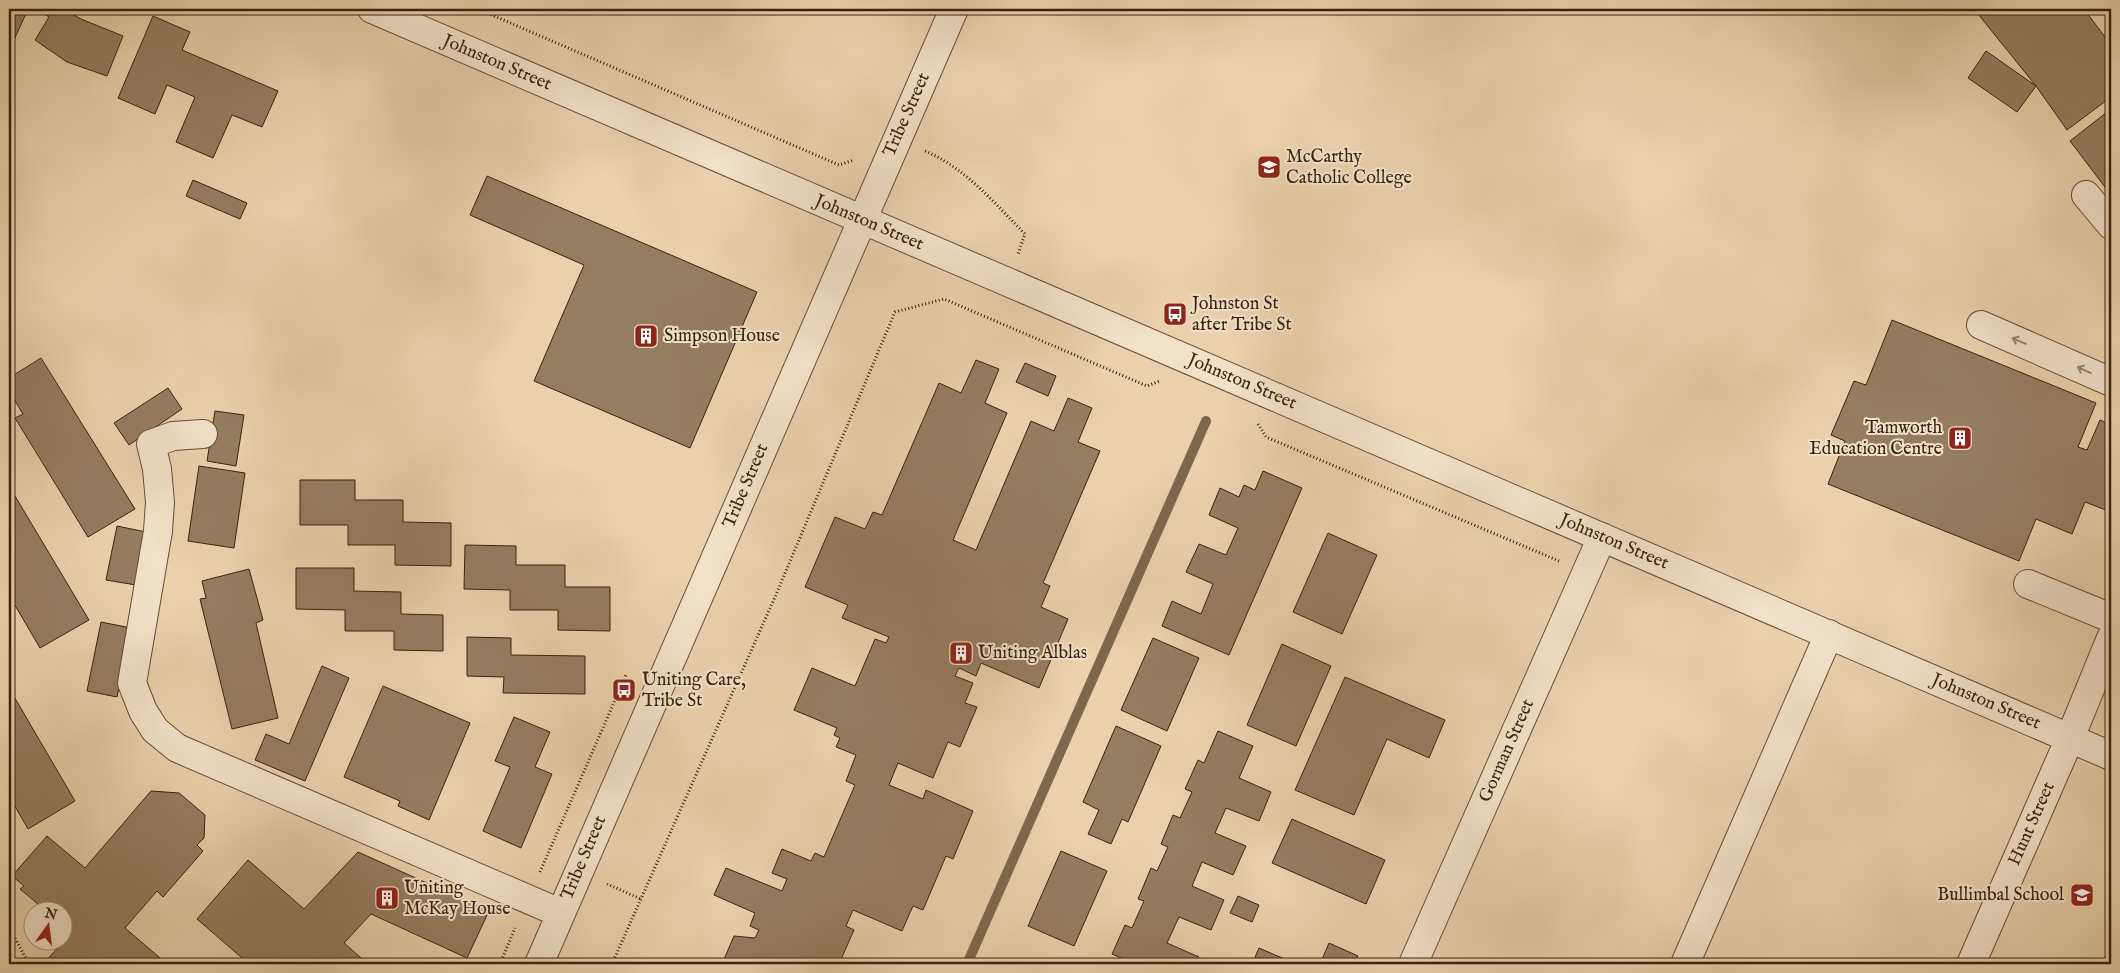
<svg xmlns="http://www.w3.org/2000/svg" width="2120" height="973" font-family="'IM FELL English',serif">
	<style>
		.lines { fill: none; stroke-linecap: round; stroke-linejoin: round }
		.stream { stroke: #7e684c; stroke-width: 10 }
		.building { fill: #957d60; stroke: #38230e }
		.minor-casing { stroke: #644e36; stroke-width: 30 }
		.path { stroke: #38230e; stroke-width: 3; stroke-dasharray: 1 2.5; stroke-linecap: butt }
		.minor { stroke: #f1e1c9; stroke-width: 28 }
		.oneway { stroke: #94826c }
		.labels { text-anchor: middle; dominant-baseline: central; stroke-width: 4; stroke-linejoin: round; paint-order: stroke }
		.street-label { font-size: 18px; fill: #38230e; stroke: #f1e1c9 }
		.poi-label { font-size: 18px; fill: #38230e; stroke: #f1e1c9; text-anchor: start }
	</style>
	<rect width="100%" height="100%" fill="#ead1ac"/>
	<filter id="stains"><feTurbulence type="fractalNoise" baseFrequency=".004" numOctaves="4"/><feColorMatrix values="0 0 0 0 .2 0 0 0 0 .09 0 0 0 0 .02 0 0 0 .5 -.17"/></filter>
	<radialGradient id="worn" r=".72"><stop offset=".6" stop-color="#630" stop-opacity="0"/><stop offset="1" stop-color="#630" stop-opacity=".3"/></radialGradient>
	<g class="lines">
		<path class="stream" d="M967 964 1206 421"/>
	</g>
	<path class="building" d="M9 9H28L14 40 9 38Z
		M37 9H64L81 19 123 36 107 76 67 62 35 40 49 17Z
		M1974 9H2084L2111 45V97L2067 130 2036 86Z
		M153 16 190 32 182 50 278 91 262 127 232 115 213 158 176 142 195 97 167 85 155 114 118 98Z
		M1986 51 2036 86 2017 112 1968 78Z
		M2111 109V195L2070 141Z
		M487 176 757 292 690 448 534 381 584 265 470 215Z
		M193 180 247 203 240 219 186 196Z
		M1892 320 2096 403 2078 447 2087 450 2100 420 2111 425V512L2085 502 2072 534 2036 519 2019 561 1828 484 1845 441 1831 435 1854 381 1866 385Z
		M41 358 135 509 88 537 15 418 23 414 9 391V378Z
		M976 360 999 369 985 403 1007 413 953 540 976 550 1031 421 1054 431 1068 398 1092 408 1078 442 1100 451 1043 583 1050 586 1041 607 1068 619 1039 688 981 663 976 676 959 668 955 676 973 683 965 703 977 707 960 747 948 742 933 778 898 763 889 785 923 799 926 790 973 811 953 859 946 856 923 910 913 906 902 931 853 910 846 926 854 930 839 964H722L734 936 755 938 759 930 750 926 755 913 714 895 726 868 782 891 787 879 772 873 782 849 811 861 815 853 824 857 855 785 846 781 856 755 836 747 840 738 834 735 837 728 794 710 812 668 855 686 875 639 886 643 889 637 842 618 848 605 805 587 835 517 865 529 873 512 882 515 939 383 961 393Z
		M1025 363 1056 376 1048 396 1016 382Z
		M168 388 182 409 129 445 114 423Z
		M215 411 244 415 236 466 207 461Z
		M199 466 245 473 234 548 188 541Z
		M1263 471 1302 488 1229 655 1162 626 1172 601 1201 614 1213 584 1186 572 1199 544 1226 555 1238 528 1209 515 1220 488 1239 497 1244 485 1255 490Z
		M300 480H355V500H403V522L451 523V566L395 565V545H348V525H300Z
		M9 486 89 620 40 648 9 595Z
		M117 526 146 532 136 585 106 580Z
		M1328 533 1377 555 1342 634 1293 612Z
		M465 545 516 546V565H565V587H610V631L558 630V610H510V590L464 589Z
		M296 568H354V591L401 592V614L443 615V651L394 650V631H345V610L296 609Z
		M249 569 263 620 256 623 278 718 232 729 200 599 206 598 202 581Z
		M101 622 131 628 117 697 87 691Z
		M467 637 511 638V655L585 656V694L503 693 504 677 467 676Z
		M1153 638 1199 658 1167 731 1121 710Z
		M1282 644 1331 666 1296 746 1247 725Z
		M322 666 349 678 305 781 255 760 266 734 289 744Z
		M1345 677 1445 720 1429 758 1387 739 1354 815 1295 790Z
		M383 686 470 723 429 820 398 806 400 801 344 777Z
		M9 688 75 801 28 829 9 796Z
		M514 717 550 732 535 767 552 774 521 848 483 831 510 767 495 761Z
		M1116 726 1161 746 1128 822 1122 819 1111 844 1088 834 1099 810 1083 802Z
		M1218 731 1253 746 1239 778 1271 792 1259 821 1226 808 1215 833 1246 846 1233 875 1202 862 1192 886 1224 900 1211 930 1179 917 1167 943 1199 957 1196 964H1135L1112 954 1125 925 1132 928 1144 901 1138 899 1151 868 1157 871 1168 847 1161 844 1173 815 1180 818 1192 792 1185 789 1198 760 1204 763Z
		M151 791 179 793 205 815 204 838 197 845 203 851 163 897 157 891 125 928 167 964H47L45 962 62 943 59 940H62V910H45L20 889 24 886 12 876 47 836 85 868Z
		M1292 819 1385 860 1366 904 1272 863Z
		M1061 851 1107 871 1074 946 1028 926Z
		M358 852 489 911 467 958 371 914 344 943 368 964H236L242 958 197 919 248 860 304 909Z
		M1238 896 1259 905 1252 922 1230 913Z
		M1329 943 1358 956 1354 964H1320Z
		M1259 948 1296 964H1252Z"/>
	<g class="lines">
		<g class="minor-casing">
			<path id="minor" d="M372 9 2111 756
				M2086 195 2111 225
				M1981 325 2111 382
				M203 434 173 436 151 444 157 469 160 502 158 531 132 683 143 711 155 730 177 748 560 913
				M2028 584 2111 618
				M539 964 954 9
				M1413 964 1602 537
				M1685 964 1829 634
				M1971 964 2070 738 2111 638"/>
		</g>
		<path class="path" d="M478 9 839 165 854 160
			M925 151C966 168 995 204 1025 234L1018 254
			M1258 424 1266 437 1559 561
			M540 872 626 675
			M607 884 641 899
			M10 929 29 964
			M500 964 515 928
			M612 964 775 597 895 312 944 299 1147 386 1160 381"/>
		<use href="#minor" class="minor"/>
	</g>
	<defs><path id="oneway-shaft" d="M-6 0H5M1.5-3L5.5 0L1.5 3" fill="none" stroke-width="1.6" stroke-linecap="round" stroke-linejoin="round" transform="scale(1.25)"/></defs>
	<g class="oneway">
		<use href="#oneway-shaft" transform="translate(2019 341) rotate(-157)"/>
		<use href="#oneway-shaft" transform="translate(2084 370) rotate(-155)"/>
	</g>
	<defs>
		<g id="school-square" transform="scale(1.25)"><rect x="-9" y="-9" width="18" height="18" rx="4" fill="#8f2418" stroke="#f1e1c9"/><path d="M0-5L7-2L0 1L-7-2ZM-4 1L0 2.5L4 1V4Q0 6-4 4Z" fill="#fff"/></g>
		<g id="bus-square" transform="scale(1.25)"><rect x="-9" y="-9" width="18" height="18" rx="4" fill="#8f2418" stroke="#f1e1c9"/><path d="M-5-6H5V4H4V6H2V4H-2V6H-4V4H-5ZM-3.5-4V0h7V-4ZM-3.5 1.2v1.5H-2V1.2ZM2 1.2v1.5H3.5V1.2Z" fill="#fff"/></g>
		<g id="building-square" transform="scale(1.25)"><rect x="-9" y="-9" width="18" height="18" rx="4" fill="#8f2418" stroke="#f1e1c9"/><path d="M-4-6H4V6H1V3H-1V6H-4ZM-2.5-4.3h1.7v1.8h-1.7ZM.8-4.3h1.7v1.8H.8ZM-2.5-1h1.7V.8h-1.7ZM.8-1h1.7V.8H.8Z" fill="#fff"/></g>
	</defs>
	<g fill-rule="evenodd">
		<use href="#school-square" x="1269" y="167"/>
		<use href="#bus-square" x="1175" y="314"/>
		<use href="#building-square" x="646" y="336"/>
		<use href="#building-square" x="1960" y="438"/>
		<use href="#building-square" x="961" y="653"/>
		<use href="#bus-square" x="624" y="690"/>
		<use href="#school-square" x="2082" y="895"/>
		<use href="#building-square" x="387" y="898"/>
	</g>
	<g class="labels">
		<g class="street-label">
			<text transform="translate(497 63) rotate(23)">Johnston Street</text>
			<text transform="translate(907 115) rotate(-66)">Tribe Street</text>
			<text transform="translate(869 223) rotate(23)">Johnston Street</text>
			<text transform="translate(1242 382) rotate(23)">Johnston Street</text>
			<text transform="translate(746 486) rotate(-67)">Tribe Street</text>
			<text transform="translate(1614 542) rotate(23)">Johnston Street</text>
			<text transform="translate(1986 702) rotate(23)">Johnston Street</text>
			<text transform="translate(1507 751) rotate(-66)">Gorman Street</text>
			<text transform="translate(2032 824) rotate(-66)">Hunt Street</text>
			<text transform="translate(584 858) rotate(-67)">Tribe Street</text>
		</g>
		<g class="poi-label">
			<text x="1286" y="157">McCarthy<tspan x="1286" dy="21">Catholic College</tspan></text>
			<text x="1192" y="304">Johnston St<tspan x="1192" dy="21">after Tribe St</tspan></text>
			<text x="664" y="336">Simpson House</text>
			<text x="1942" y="428" text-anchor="end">Tamworth<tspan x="1942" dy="21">Education Centre</tspan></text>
			<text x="978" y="653">Uniting Alblas</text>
			<text x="642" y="680">Uniting Care,<tspan x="642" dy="21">Tribe St</tspan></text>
			<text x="404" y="888">Uniting<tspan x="404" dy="21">McKay House</tspan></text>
			<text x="2064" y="895" text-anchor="end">Bullimbal School</text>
		</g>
	</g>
	<rect width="2120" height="973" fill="none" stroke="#ead1ac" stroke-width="30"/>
	<rect x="10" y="10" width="2100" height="953" fill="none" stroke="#38230e" stroke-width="2.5"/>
	<rect x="15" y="15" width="2090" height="943" fill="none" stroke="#38230e"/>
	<g transform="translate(48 926) rotate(14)"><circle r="24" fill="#f1e1c9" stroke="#a7957e"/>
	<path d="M0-4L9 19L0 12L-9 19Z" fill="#8f2418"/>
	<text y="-8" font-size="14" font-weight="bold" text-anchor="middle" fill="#38230e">N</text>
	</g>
	<rect width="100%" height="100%" filter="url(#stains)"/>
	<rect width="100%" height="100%" fill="url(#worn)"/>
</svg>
